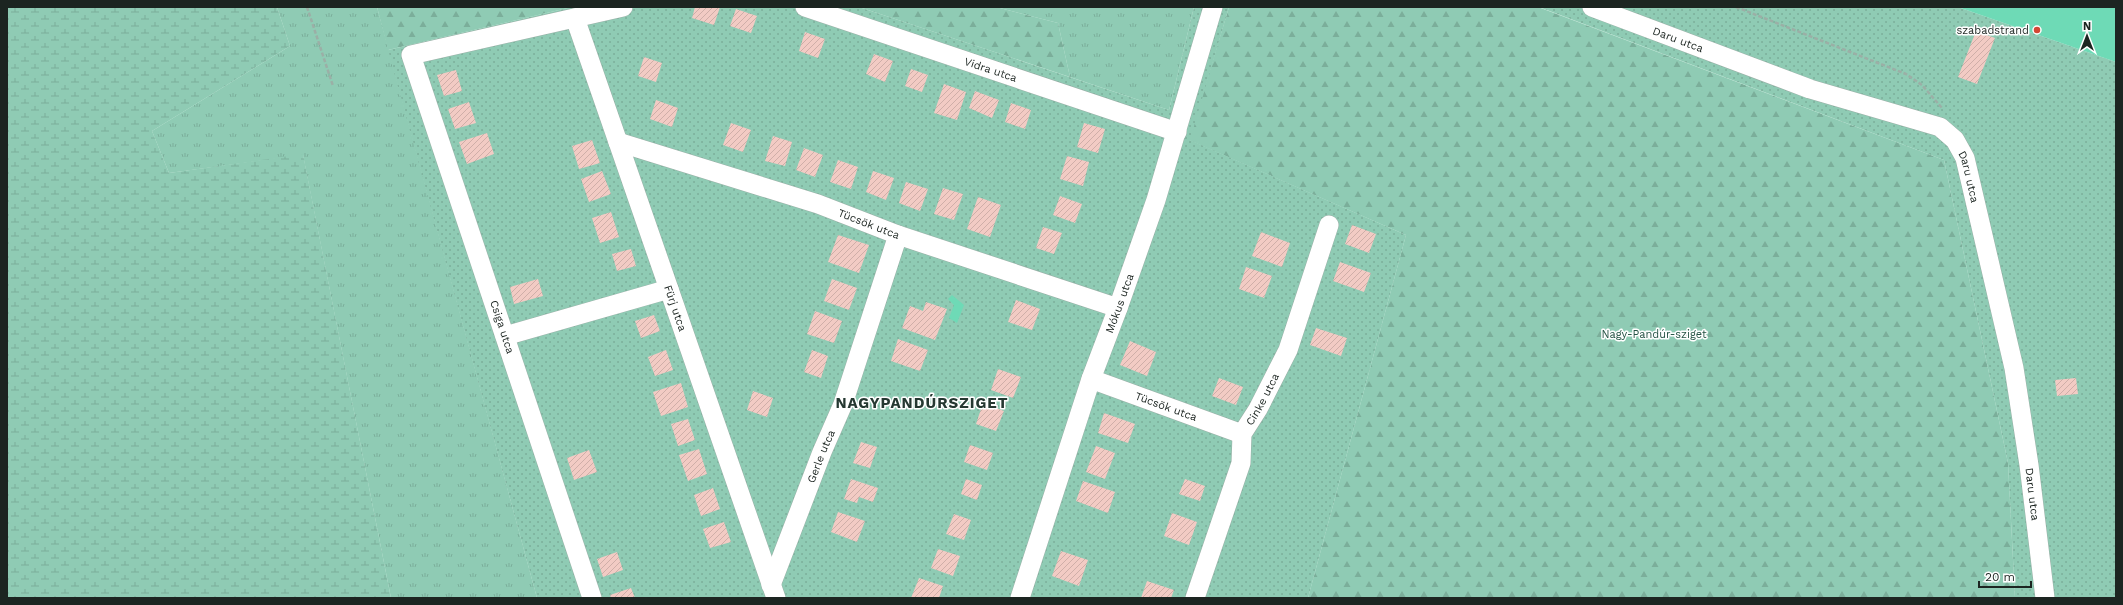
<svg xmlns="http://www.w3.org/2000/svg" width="2123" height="605" font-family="'Work Sans',sans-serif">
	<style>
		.grass { fill: url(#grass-tufts) }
		.forest { fill: url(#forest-firs) }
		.wetland { fill: url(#wetland-marsh) }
		.garden { fill: url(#garden-dots) }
		.water { fill: #6edab6 }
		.building { fill: url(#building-hatch) }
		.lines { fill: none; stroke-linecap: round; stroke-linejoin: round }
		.minor-casing { stroke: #9ab0a7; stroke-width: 20 }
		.path { stroke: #9bafa6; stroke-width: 2.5; stroke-dasharray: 4 2; stroke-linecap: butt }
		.minor { stroke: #fff; stroke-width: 19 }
		.poi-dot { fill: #d34734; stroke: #fff; stroke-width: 1.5 }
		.labels { text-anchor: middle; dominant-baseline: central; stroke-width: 3; stroke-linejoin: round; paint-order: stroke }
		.poi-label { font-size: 11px; fill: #1c2521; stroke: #fff; text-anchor: end }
		.street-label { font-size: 11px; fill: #1c2521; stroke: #fff }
		.park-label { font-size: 11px; fill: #255344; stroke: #fff }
		.district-label { font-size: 15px; font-weight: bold; letter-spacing: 1px; fill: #253831; stroke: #fff }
	</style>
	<defs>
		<pattern id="grass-tufts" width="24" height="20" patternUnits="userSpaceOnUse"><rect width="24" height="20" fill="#8fcbb4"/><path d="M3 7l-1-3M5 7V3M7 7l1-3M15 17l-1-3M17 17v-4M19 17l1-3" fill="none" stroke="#7bae9a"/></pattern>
		<pattern id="forest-firs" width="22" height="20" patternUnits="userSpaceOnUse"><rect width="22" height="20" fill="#8fcbb4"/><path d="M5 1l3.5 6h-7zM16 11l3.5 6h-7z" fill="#7bae9a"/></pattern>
		<pattern id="wetland-marsh" width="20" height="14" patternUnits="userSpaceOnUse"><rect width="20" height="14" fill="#8fcbb4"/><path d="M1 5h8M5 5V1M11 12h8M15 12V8" fill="none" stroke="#7bae9a"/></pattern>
		<pattern id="garden-dots" width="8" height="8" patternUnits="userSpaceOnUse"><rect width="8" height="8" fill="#8fcbb4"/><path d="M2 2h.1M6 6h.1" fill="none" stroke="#7bae9a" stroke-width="1.8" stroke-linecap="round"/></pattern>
		<pattern id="building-hatch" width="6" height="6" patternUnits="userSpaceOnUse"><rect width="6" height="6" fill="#f2cbc4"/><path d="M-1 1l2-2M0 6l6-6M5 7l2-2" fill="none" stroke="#cfaea8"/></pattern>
	</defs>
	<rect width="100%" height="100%" fill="#d9f1e7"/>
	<path class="grass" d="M277 7H377L537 598H391L303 155 169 173 152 131 290 46Z
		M996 7H1194L1169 110 1070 77 1058 23Z"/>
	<path class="forest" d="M377 7H572L388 50Z
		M859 7H996L1058 23 1070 77Z
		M1229 7H1538L1944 160 2008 463 2015 598H1308L1406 235 1189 140Z"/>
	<path class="wetland" d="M7 7H277L290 46 152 131 169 173 303 154 391 598H7Z"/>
	<path class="garden" d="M572 7H859L1169 110 1194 7H1229L1190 140 1406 235 1308 598H537L388 50Z
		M1539 7H1958L2116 62V598H2015L2008 463 1944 160Z"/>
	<path class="water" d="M1958 7H2116V62Z
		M952 295 964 305 957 323 949 318 954 305 948 299Z"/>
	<path class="building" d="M695 7H720L714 25 692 18Z
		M736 9 757 16 751 33 730 26Z
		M1976 31 1995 38 1977 84 1958 77Z
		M805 32 825 39 818 58 799 51Z
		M874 54 893 61 885 82 866 74Z
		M644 57 662 63 656 82 638 76Z
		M911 69 928 75 922 92 905 86Z
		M456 70 462 91 444 96 437 75Z
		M944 84 966 92 957 120 934 113Z
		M975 91 999 100 992 118 969 108Z
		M656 100 678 108 672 127 650 119Z
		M469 102 476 123 455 129 448 109Z
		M1011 103 1031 110 1025 129 1005 122Z
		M731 123 751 130 743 152 723 145Z
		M1084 123 1105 129 1098 153 1077 147Z
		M487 133 494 154 467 164 459 142Z
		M773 136 792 142 785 166 765 161Z
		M592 140 600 163 579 169 572 146Z
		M804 148 823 155 815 177 796 170Z
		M1067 156 1089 162 1083 186 1060 179Z
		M838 160 858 167 851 189 830 182Z
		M602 171 611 194 589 202 581 179Z
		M873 171 894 178 886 200 866 192Z
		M906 182 928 189 920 211 899 203Z
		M943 188 963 194 954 220 934 214Z
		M1060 196 1082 204 1075 223 1053 215Z
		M978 197 1001 205 990 237 967 229Z
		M611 212 619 237 600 243 592 218Z
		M1352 225 1376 234 1369 253 1345 244Z
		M1043 227 1062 233 1054 254 1036 248Z
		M1261 232 1290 243 1282 267 1252 256Z
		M838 235 869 245 859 273 828 262Z
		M631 249 636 266 617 271 612 254Z
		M1340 262 1371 273 1364 292 1333 281Z
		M1246 267 1272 276 1264 298 1239 289Z
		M538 279 543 296 514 304 510 287Z
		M832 279 857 288 849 310 824 301Z
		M1016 300 1040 309 1032 330 1008 322Z
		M926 302 947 309 935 340 902 328 910 306 923 311Z
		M815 311 842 321 834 343 807 334Z
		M654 315 660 331 641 338 635 321Z
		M1316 328 1347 338 1341 356 1310 345Z
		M898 339 928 350 920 371 891 361Z
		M1130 341 1156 352 1147 376 1120 365Z
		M666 350 673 370 655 376 648 357Z
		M812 350 828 356 821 378 804 372Z
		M998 369 1021 377 1013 398 991 390Z
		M1219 378 1243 387 1236 405 1212 396Z
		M2076 378 2078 394 2057 396 2055 380Z
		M681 383 688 407 661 416 653 392Z
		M753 391 773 398 767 417 747 410Z
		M983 403 1004 411 996 431 976 424Z
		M1104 413 1135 424 1128 443 1098 433Z
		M688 419 695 440 678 446 671 424Z
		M861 442 877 447 870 468 853 463Z
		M970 445 993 453 987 470 964 462Z
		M1096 446 1115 453 1105 479 1086 472Z
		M699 449 707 474 688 481 679 455Z
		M589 450 597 472 574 480 567 458Z
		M851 479 878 488 873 502 859 497 857 503 844 499Z
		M966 479 982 485 977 500 961 494Z
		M1185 479 1205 486 1200 501 1179 494Z
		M1083 481 1115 492 1108 513 1076 501Z
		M713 488 720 509 701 516 694 495Z
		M838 512 865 521 857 542 831 532Z
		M1172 513 1197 522 1189 545 1164 536Z
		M954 514 971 520 964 540 946 534Z
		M724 522 731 542 710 548 703 529Z
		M938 549 960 556 953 576 931 568Z
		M1061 551 1088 560 1079 586 1052 576Z
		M617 552 623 570 603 577 597 559Z
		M919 578 943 586 939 598H911Z
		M1147 581 1174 590 1171 598H1141Z
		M631 588 635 598H611L610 595Z"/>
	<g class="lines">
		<g class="minor-casing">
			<g id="minor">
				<path id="s1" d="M805 7 1177 132"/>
				<path id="s2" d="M1592 7 1810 89 1940 127 1955 140 1965 158 2014 368 2029 465 2045 598"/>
				<path id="s3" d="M575 18 776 598"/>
				<path id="s4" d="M618 142 818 204 898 235 1118 308"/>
				<path d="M505 336 669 289"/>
				<path id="s5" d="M1091 379 1242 434"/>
				<path id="s6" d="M771 585 822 452 843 404 898 235"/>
				<path d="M592 598 411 55 623 7"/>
				<path id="s7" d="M1020 598 1091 379 1118 308 1156 200 1213 7"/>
				<path id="s8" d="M1195 598 1241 463 1242 434 1258 409 1288 350 1329 225"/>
			</g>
		</g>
		<path class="path" d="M307 7 333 86
			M1736 7 1906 74 1922 85 1942 108"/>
		<use href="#minor" class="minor"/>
	</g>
	<circle class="poi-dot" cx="2037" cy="30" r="4"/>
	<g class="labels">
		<g class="poi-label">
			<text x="2029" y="30">szabadstrand</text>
		</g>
		<g class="street-label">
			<text stroke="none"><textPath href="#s2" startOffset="92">Daru utca</textPath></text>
			<text stroke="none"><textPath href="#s1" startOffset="196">Vidra utca</textPath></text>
			<text stroke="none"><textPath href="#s2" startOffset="428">Daru utca</textPath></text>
			<text stroke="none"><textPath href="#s4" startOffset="264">Tücsök utca</textPath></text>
			<text stroke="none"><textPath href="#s7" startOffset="311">Mókus utca</textPath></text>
			<text stroke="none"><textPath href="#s3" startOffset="307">Fürj utca</textPath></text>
			<text transform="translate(502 327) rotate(72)">Csiga utca</text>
			<text stroke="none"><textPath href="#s8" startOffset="212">Cinke utca</textPath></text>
			<text stroke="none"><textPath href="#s5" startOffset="80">Tücsök utca</textPath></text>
			<text stroke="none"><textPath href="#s6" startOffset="138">Gerle utca</textPath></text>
			<text stroke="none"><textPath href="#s2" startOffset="752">Daru utca</textPath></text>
		</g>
		<g class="park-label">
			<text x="1654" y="334">Nagy-Pandúr-sziget</text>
		</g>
		<g class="district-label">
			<text x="922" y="403">NAGYPANDÚRSZIGET</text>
		</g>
	</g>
	<rect width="2123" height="605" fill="none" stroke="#1c2521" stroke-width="16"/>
	<g transform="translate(2087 36)" stroke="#ffffff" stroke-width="3" paint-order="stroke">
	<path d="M0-3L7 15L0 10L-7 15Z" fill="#1c2521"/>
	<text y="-6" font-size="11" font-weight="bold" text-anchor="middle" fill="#1c2521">N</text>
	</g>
	<path d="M1979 581v6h52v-6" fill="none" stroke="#1c2521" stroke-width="2"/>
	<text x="1985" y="581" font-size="12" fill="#1c2521" stroke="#ffffff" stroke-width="3" paint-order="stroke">20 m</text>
</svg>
